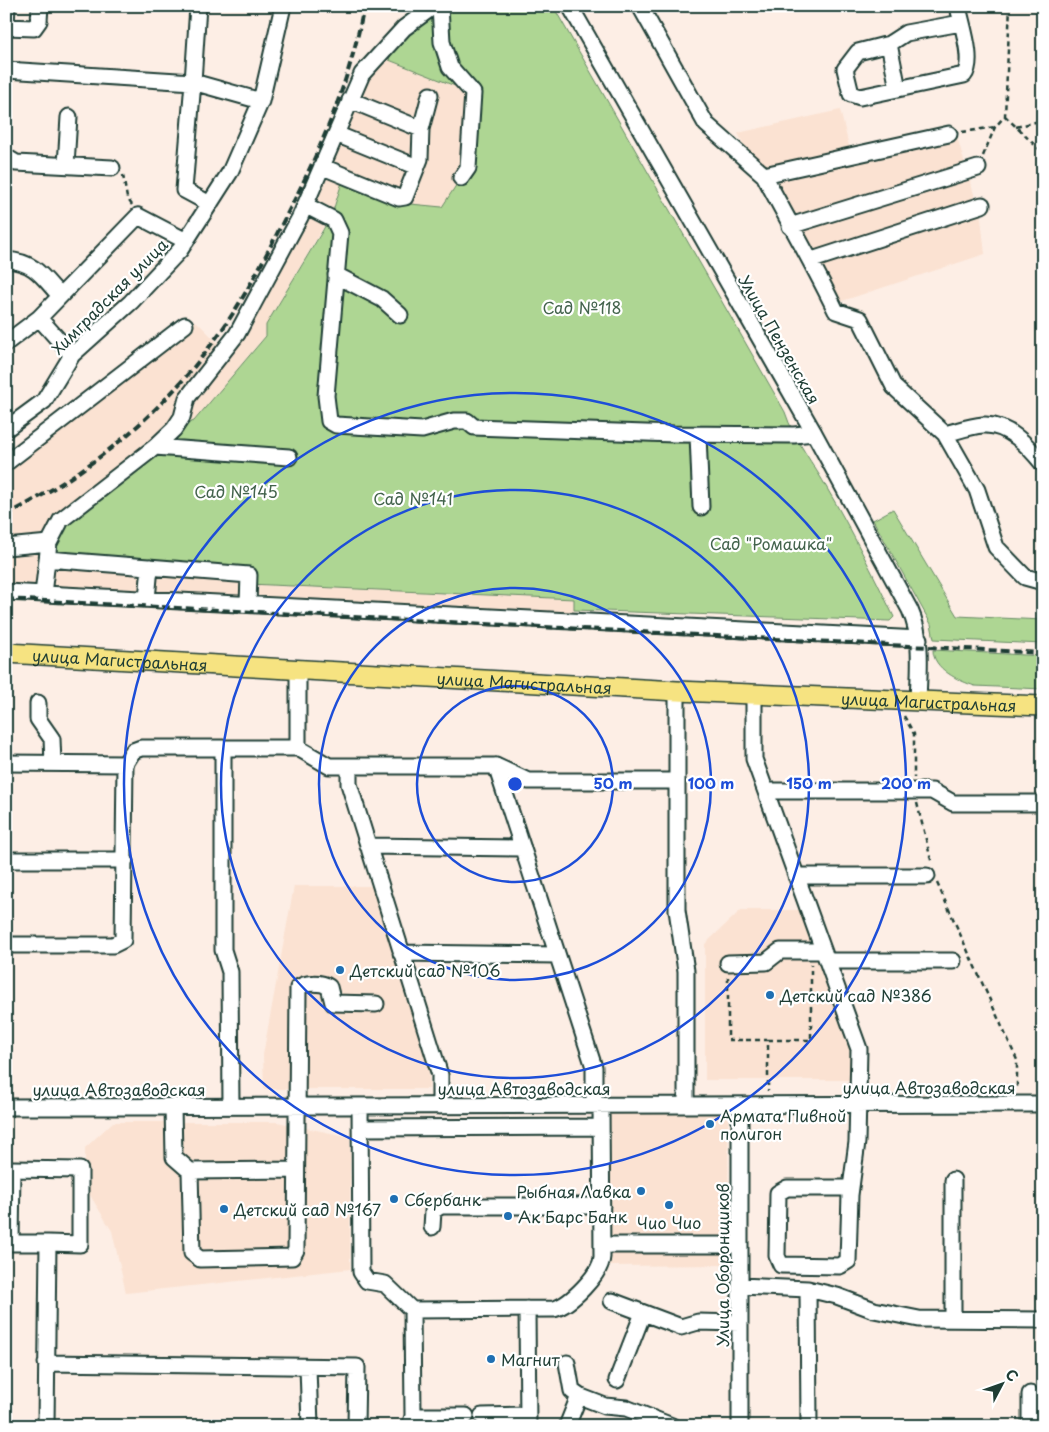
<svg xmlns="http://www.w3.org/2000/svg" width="1049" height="1432" font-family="'Playpen Sans',sans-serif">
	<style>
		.built { fill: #fbe2d2 }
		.green { fill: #aed693; stroke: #668a64 }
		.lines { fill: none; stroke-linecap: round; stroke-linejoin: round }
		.minor-casing { stroke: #1f3d34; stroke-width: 19 }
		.major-casing { stroke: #1f3d34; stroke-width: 22 }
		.path { stroke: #1f3d34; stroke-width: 2.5; stroke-dasharray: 5 4; stroke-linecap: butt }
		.minor { stroke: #fff; stroke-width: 15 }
		.major { stroke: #f6e381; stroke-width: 19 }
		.rail { stroke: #1f3d34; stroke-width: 4; stroke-dasharray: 8 4; stroke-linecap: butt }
		.ring { fill: none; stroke: #1d4ed8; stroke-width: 2.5 }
		.poi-dot { fill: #1f6fb2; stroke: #fff; stroke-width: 2 }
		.labels { text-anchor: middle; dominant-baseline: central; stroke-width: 4.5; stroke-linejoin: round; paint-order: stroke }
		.street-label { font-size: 16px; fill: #1f3d34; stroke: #fff }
		.park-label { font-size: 16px; fill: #43634c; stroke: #fff }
		.poi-label { font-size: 16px; fill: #1f3d34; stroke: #fff; text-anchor: start }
		.centre { fill: #1d4ed8; stroke: #fff; stroke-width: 2.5 }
		.ring-label { font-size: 15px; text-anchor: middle; font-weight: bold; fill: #1d4ed8; stroke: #fff; stroke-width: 4.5; stroke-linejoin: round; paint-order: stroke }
	</style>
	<rect width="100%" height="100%" fill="#fdeee5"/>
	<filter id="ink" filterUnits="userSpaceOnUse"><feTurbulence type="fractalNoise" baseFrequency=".02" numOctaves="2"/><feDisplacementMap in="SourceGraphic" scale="10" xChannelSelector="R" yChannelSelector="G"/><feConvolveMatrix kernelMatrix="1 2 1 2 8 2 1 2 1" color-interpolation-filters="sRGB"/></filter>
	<g filter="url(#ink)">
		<path class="built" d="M389 60 473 93 468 168 442 208 400 203 343 179 333 211 266 325V335L194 421 174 430 249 575V584L574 599V621L6 592V463L185 325 196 321 224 349 371 69Z
			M840 110 851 154 955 130 981 218 985 254 836 303 764 188 738 133Z
			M294 886H375L429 1054V1089H264L263 1055Z
			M741 910H806L851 1039V1080H705V944Z
			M609 1109 728 1110 729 1265 609 1266Z
			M113 1122H277L350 1137V1269L126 1293 112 1231 85 1187V1148Z"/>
		<path class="green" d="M456 6 531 8 553 6 785 412C794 440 814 464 828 490 852 531 873 574 894 617L890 621 574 610V599L249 584V575L47 559 61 520 174 429 194 421 266 336V325L323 230 333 211 343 179 400 203 442 207 468 167 473 93 389 60 394 43 429 13 450 10Z
			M893 509 957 616 1043 620V644L934 639 931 624 873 520Z
			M933 650 1043 656V689L975 686C959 681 933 669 933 650Z"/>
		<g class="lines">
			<g class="minor-casing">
				<path id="minor" d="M440 6 442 42 450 67 473 93 468 168 461 178
					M570 6 814 433 910 610C923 639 919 670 918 701
					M640 6 706 124 764 175 949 134
					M958 6C961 23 975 61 964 75L860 97 851 94 845 69 858 52 889 44 906 33 961 23
					M6 25 7 6
					M6 27 34 28 39 21 40 6
					M889 44 898 89
					M6 70 193 82 198 6
					M350 100 421 129
					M336 134 417 167
					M6 157 16 163 112 168
					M66 165 69 117
					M323 167 399 198 405 197 420 159 421 129 430 95
					M764 175C788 221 814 265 836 311L860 319 894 387 945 434 977 490 996 547 1025 577 1043 582
					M210 204 184 190 193 82 261 101
					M305 205 334 220 340 233 326 396 329 421 336 425 422 430 454 421H467L474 427 674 434 794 435 814 433
					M790 226 978 168
					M6 260C35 262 42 276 60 296
					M812 260 982 205
					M336 275 382 299 400 315
					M39 318 72 355
					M6 343 39 318 138 216 186 241
					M6 429 44 401 72 355 131 302 180 250 230 172 261 101 283 6
					M945 434C957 431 970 426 983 425 1008 423 1029 447 1043 464
					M698 435 701 507
					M155 447 289 457
					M6 463 185 325
					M6 547 49 543
					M47 559 249 575 248 604
					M6 592 919 639
					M43 594 49 543 61 520 155 447 174 429 182 417 187 398 237 334 300 217 362 74 404 28 434 6
					M147 599 150 567
					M677 691V910L686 971V1105
					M754 694V759L859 1049 857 1142 850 1195 848 1261 840 1266 781 1265 777 1256 778 1193 787 1188H851
					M38 703V719L52 739 53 763
					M223 748V950L230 972 231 1106
					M298 748V669
					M6 763 125 764 133 751 141 748H298L329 766H496L528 781H677
					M349 766V784L440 1075V1106
					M496 766 594 1067V1105
					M766 791H932L953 803H1043
					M368 846 523 848
					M6 860H125
					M796 876H927
					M6 945H113L123 940 125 764
					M401 953 557 955
					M827 961H953
					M728 963 766 962 780 951H823
					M173 1106 174 1157 190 1171 192 1253 200 1259 292 1257 296 1250 298 988C305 982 321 982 329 987L333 1003 376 1004
					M360 1106 361 1272 367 1281 385 1284 412 1310 554 1309C570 1305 601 1274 602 1257L601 1105
					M6 1107 1043 1104
					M360 1128 601 1127
					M190 1171 296 1170
					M432 1227 433 1211 441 1206H602
					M6 1243H48L46 1426
					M11 1243 12 1169 80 1170V1244L48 1243
					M602 1245H740
					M740 1286 808 1289 837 1296 874 1310 919 1319 1043 1320
					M808 1289 809 1426
					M612 1301 681 1327 698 1322 740 1323
					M527 1309 528 1426
					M953 1319V1180
					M46 1363 357 1367 356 1426
					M567 1363 572 1391 579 1396
					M308 1367 310 1426
					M617 1380 643 1313
					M1030 1394V1426
					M413 1416H466
					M482 1416 528 1415
					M410 1426 413 1416 412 1310
					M567 1426 579 1396 605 1406 626 1408 672 1426
					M740 1426V1105"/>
			</g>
			<g class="major-casing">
				<g id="major">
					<path id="s1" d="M6 653 677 691 1043 706"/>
				</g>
			</g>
			<path class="path" d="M1005 116 1043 153
				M1016 127 1043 120
				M962 132 995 127
				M983 156 995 127 1005 116 1010 6
				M123 175 127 198 132 205
				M904 716 914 734V778
				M917 803 932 864
				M937 883 1017 1060V1090
				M728 977V1040H768V1091
				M768 1040H811V964"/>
			<use href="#minor" class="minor"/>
			<use href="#major" class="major"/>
			<path class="rail" d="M6 515C87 474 160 416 213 342 242 304 263 261 285 218 321 150 350 82 364 6
				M6 599 1043 653"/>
		</g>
	</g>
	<g class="ring">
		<circle cx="515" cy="784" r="98"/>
		<circle cx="515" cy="784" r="196"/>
		<circle cx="515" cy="784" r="294"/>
		<circle cx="515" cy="784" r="391"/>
	</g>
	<g class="poi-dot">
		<circle cx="340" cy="970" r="5"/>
		<circle cx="770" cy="995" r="5"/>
		<circle cx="710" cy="1124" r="5"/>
		<circle cx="641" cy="1191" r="5"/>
		<circle cx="394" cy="1199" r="5"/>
		<circle cx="669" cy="1205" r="5"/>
		<circle cx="224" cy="1209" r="5"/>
		<circle cx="508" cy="1216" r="5"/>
		<circle cx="491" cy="1359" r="5"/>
	</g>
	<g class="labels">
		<g class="street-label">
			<text transform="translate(109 296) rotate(-45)">Химградская улица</text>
			<text transform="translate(780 339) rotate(60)">Улица Пензенская</text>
			<text stroke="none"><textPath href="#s1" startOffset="114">улица Магистральная</textPath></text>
			<text stroke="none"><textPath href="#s1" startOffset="519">улица Магистральная</textPath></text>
			<text stroke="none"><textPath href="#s1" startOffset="924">улица Магистральная</textPath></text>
			<text x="929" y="1087">улица Автозаводская</text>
			<text x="524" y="1088">улица Автозаводская</text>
			<text x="119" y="1089">улица Автозаводская</text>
			<text transform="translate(722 1265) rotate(-90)">Улица Оборонщиков</text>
		</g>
		<g class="park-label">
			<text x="582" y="307">Сад №118</text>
			<text x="236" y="491">Сад №145</text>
			<text x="413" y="498">Сад №141</text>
			<text x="771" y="543">Сад "Ромашка"</text>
		</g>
		<g class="poi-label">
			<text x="350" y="970">Детский сад №106</text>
			<text x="780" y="995">Детский сад №386</text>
			<text x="720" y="1115">Армата Пивной<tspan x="720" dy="18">полигон</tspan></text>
			<text x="631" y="1191" text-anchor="end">Рыбная Лавка</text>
			<text x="404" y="1199">Сбербанк</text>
			<text x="234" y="1209">Детский сад №167</text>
			<text x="518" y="1216">Ак Барс Банк</text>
			<text x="669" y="1222" text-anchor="middle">Чио Чио</text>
			<text x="501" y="1359">Магнит</text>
		</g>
	</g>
	<circle cx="515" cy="784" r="8" class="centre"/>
	<g class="ring-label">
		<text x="613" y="789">50 m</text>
		<text x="711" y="789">100 m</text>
		<text x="809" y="789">150 m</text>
		<text x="906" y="789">200 m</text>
	</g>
	<rect width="1049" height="1432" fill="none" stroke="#fff" stroke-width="25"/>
	<rect x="12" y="12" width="1024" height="1407" fill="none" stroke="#1f3d34" stroke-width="2" filter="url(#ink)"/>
	<g transform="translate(1002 1384) rotate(49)" stroke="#ffffff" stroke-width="4" paint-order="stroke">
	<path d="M0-4L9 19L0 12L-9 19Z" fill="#1f3d34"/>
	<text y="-8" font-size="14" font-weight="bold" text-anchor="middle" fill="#1f3d34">С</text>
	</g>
</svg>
